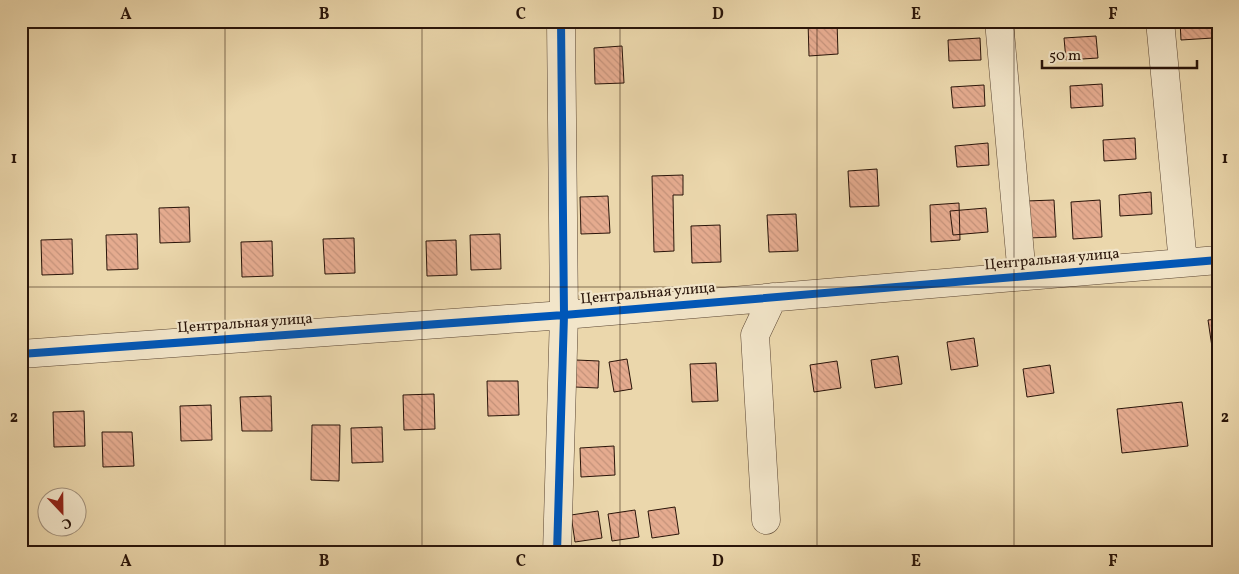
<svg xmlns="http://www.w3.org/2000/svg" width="1239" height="574" font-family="Vollkorn,serif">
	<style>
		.building { fill: url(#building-back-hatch); stroke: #291409 }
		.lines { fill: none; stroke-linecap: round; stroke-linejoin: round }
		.minor-casing { stroke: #5a4532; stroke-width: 29 }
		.minor { stroke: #f2e5c9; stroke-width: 28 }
		.cycleway-casing { stroke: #f2e5c9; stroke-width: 11 }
		.cycleway { stroke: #0057b8; stroke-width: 8 }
		.grid { fill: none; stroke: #291409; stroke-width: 1; stroke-opacity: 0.55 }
		.labels { text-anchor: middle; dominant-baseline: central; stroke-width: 4.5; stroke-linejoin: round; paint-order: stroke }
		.street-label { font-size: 15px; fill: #291409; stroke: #f2e5c9 }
		.neatline { fill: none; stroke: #291409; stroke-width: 2 }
		.grid-label { font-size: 16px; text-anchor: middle; font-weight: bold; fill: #291409 }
	</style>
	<defs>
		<pattern id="building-back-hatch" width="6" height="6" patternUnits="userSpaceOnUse" patternTransform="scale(1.25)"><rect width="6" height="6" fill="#e5ab8f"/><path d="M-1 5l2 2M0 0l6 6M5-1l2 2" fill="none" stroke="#c4927a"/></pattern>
	</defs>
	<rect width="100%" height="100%" fill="#ebd7ac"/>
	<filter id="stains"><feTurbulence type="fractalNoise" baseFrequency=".004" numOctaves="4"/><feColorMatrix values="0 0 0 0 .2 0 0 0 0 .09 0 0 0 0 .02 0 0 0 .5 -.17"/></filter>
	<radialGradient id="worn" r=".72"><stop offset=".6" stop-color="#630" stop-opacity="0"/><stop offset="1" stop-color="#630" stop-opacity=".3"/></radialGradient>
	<path class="building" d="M808 21H837L838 54 809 56Z
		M1180 21H1212L1213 38 1181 40Z
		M1096 36 1098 58 1066 60 1064 38Z
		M980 38 981 60 949 61 948 40Z
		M622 46 624 83 595 84 594 48Z
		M1102 84 1103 106 1071 108 1070 86Z
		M984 85 985 106 953 108 951 87Z
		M1135 138 1136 159 1104 161 1103 140Z
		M988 143 989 165 957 167 955 146Z
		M877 169 879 206 850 207 848 171Z
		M683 175V195H673L674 251 654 252 652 176Z
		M1151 192 1152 214 1120 216 1119 195Z
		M608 196 610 233 581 234 580 197Z
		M1054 200 1056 237 1027 238 1026 201Z
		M1100 200 1102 237 1073 239 1071 202Z
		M959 203 960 240 931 242 930 205Z
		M189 207 190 242 160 243 159 208Z
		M986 208 988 232 953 235 950 211Z
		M796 214 798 251 769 252 767 215Z
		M720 225 721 262 692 263 691 226Z
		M137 234 138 269 107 270 106 235Z
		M500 234 501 269 471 270 470 235Z
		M354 238 355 273 325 274 323 239Z
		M72 239 73 274 42 275 41 240Z
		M456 240 457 275 427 276 426 241Z
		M272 241 273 276 242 277 241 242Z
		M1218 319V347H1212L1208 320Z
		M974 338 978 366 951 370 947 342Z
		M898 356 902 384 875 388 871 360Z
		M627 359 632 389 614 392 609 362Z
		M576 360 599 361 598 388 575 387Z
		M837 361 841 388 814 392 810 365Z
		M716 363 718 401 692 402 690 364Z
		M1050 365 1054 393 1027 397 1023 369Z
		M487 381H518L519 415 488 416Z
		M434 394 435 429 404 430 403 395Z
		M271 396 272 431H242L240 397Z
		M1182 402 1188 446 1122 453 1117 409Z
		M211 405 212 440 181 441 180 406Z
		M84 411 85 446 54 447 53 412Z
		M312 425H340L339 481 311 480Z
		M382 427 383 462 352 463 351 428Z
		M102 432H132L134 466 103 467Z
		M614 446 615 475 581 477 580 448Z
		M675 507 679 534 652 538 648 511Z
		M635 510 639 537 612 541 608 514Z
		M598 511 602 538 575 542 571 515Z
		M815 550V553H790V552Z"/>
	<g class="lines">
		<g class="minor-casing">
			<path id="minor" d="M999 21 1022 276
				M1160 21 1183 263
				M21 354 564 315 1218 260
				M766 520 755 335 773 297
				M557 553 564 315 561 21"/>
		</g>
		<use href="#minor" class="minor"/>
		<g class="cycleway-casing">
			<path id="cycleway" d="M21 354 564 315 1218 260
				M557 553 564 315 561 21"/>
		</g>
		<use href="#cycleway" class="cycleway"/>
	</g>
	<path class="grid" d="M225 21V553M422 21V553M620 21V553M817 21V553M1014 21V553M21 287H1218"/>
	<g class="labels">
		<g class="street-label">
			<text transform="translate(1052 260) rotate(-5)">Центральная улица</text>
			<text transform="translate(648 294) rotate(-5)">Центральная улица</text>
			<text transform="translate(245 324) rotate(-4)">Центральная улица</text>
		</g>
	</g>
	<rect width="1239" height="574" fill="none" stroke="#ebd7ac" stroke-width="55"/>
	<g transform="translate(62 512) rotate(158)"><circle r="24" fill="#f2e5c9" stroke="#a2917c"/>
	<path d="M0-4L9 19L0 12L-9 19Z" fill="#8f2418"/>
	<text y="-8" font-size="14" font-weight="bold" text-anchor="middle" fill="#291409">С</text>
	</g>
	<path d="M1042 60v8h155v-8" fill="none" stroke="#291409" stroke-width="2.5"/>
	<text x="1049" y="60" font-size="15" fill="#291409" stroke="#f2e5c9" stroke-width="4" paint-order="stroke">50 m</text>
	<rect x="28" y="28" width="1184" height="518" class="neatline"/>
	<g class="grid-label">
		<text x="126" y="19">A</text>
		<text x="324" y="19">B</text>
		<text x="521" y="19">C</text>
		<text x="718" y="19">D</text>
		<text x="916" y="19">E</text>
		<text x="1113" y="19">F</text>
		<text x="14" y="163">1</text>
		<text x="1225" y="163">1</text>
		<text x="14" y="422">2</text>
		<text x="1225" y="422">2</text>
		<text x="126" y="566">A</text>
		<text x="324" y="566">B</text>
		<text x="521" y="566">C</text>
		<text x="718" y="566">D</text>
		<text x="916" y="566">E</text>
		<text x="1113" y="566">F</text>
	</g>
	<rect width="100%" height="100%" filter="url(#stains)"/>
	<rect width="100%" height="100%" fill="url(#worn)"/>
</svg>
